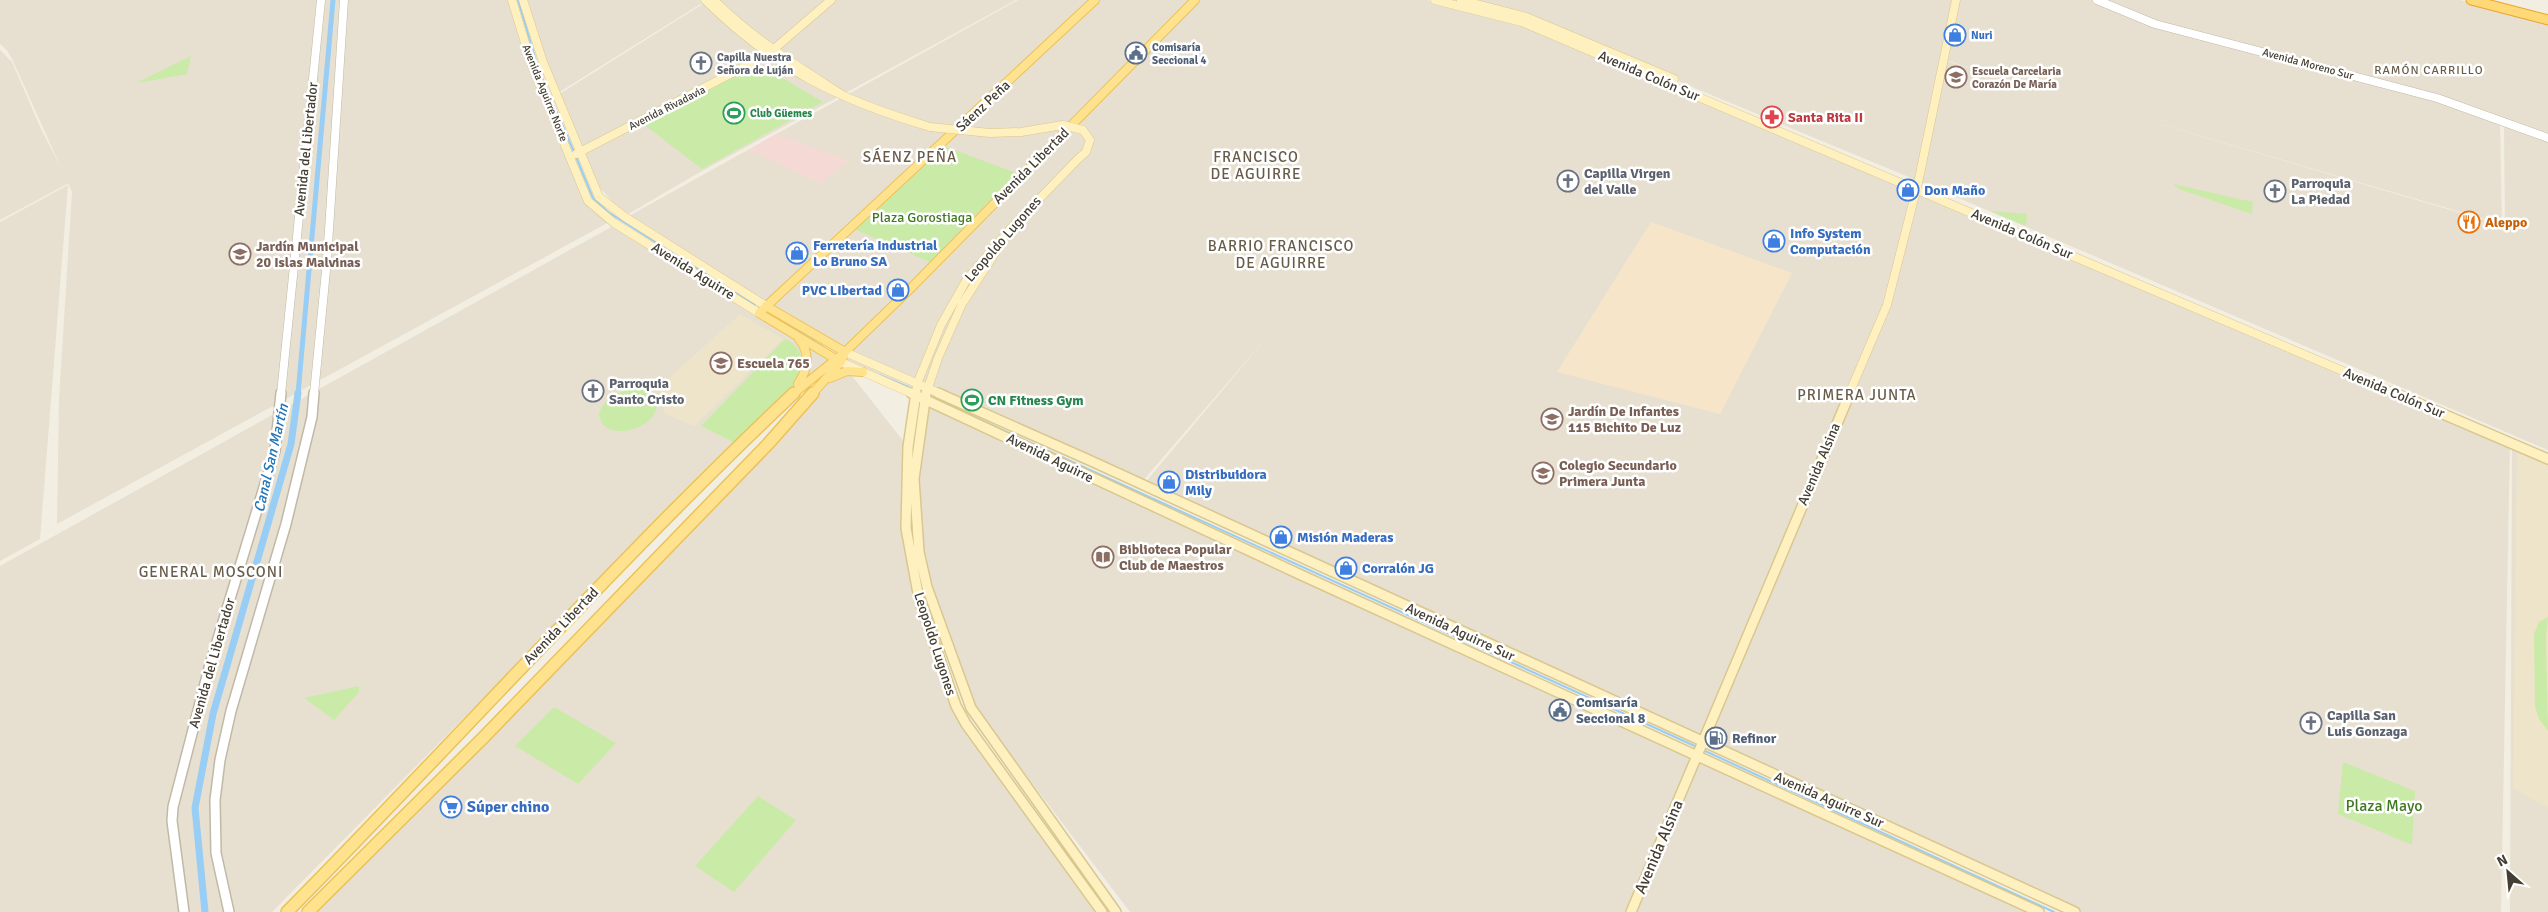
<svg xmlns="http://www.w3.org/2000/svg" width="2548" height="912" font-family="Signika,sans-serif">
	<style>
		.residential { fill: #e7e0d0 }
		.commercial { fill: #f7e5ca }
		.education { fill: #ede4ca }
		.medical { fill: #f5d9d4 }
		.green { fill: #caeaa7 }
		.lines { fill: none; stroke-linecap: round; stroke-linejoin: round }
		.stream { stroke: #98cdf5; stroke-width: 2 }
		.canal-far1 { stroke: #98cdf5; stroke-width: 5 }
		.canal { stroke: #98cdf5; stroke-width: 7 }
		.tertiary-far1-casing { stroke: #c1b9a7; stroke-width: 9 }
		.tertiary-casing { stroke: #c1b9a7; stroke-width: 12 }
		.secondary-far1-casing { stroke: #d9c790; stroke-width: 9 }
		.secondary-casing { stroke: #d9c790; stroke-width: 12 }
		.primary-far1-casing { stroke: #ecc257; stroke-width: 10 }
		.primary-casing { stroke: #ecc257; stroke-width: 14 }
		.trunk-casing { stroke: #e8a526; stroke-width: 11 }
		.tertiary-far1 { stroke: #fff; stroke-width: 8 }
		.tertiary { stroke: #fff; stroke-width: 9 }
		.secondary-far1 { stroke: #fff1bf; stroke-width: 8 }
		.secondary { stroke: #fff1bf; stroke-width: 9 }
		.primary-far1 { stroke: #ffe28e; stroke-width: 8 }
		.primary { stroke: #ffe28e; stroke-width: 11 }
		.trunk { stroke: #ffd877; stroke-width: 9 }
		.secondary-bridge-casing { stroke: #d9c790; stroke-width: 9; stroke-linecap: butt }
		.secondary-bridge { stroke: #fff1bf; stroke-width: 8 }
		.labels { text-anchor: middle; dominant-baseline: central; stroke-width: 5; stroke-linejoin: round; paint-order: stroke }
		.far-shop-label { font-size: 11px; font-weight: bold; fill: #366cbe; stroke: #fff; text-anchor: start }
		.far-service-label { font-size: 11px; font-weight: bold; fill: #4e5e75; stroke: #fff; text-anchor: start }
		.far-worship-label { font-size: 11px; font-weight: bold; fill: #5b616d; stroke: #fff; text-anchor: start }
		.far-street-label { font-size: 11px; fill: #443e32; stroke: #fff }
		.far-education-label { font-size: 11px; font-weight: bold; fill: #785e54; stroke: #fff; text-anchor: start }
		.far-leisure-label { font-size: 11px; font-weight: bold; fill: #27864d; stroke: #fff; text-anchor: start }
		.far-neighbourhood-label { font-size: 12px; letter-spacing: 1px; fill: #685c49; stroke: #fff }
		.street-label { font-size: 14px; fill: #443e32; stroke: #fff }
		.health-label { font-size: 14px; font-weight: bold; fill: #be3a42; stroke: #fff; text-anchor: start }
		.worship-label { font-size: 14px; font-weight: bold; fill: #5b616d; stroke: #fff; text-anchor: start }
		.shop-label { font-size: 14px; font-weight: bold; fill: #366cbe; stroke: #fff; text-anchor: start }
		.park-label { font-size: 14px; fill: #417922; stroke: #fff }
		.food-label { font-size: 14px; font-weight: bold; fill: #c56008; stroke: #fff; text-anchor: start }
		.education-label { font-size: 14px; font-weight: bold; fill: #785e54; stroke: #fff; text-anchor: start }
		.leisure-label { font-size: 14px; font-weight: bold; fill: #27864d; stroke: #fff; text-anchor: start }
		.service-label { font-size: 14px; font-weight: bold; fill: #4e5e75; stroke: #fff; text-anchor: start }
		.neighbourhood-label { font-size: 15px; letter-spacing: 1px; fill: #685c49; stroke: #fff }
		.water-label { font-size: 15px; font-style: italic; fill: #2576b7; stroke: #fff }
		.near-park-label { font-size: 16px; fill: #417922; stroke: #fff }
		.near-shop-label { font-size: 16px; font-weight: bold; fill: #366cbe; stroke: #fff; text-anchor: start }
		.near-street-label { font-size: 16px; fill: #443e32; stroke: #fff }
	</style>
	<rect width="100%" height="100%" fill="#f2eee2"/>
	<path class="residential" d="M0 0H512L583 195 609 222 57 524 59 399 72 192 13 61 7 50 0 44Z
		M523 0H707L558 93Z
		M709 0H1016L693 176 625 216 592 179 558 95Z
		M1018 0H1194L845 352 627 217Z
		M1197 0H1427L1516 20 2510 442 2501 912H2079L1144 484 1267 337 1141 483 835 359Z
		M1455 0H1955L1916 180 1519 15Z
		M1958 0H2460L2548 23V137L2500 122 2502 224 2081 101 2505 226 2504 125 2548 139V450L1921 182 1946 61 2018 82 1945 60Z
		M0 50 12 62 41 129 69 183 0 220Z
		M68 185 40 539 0 561V222Z
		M613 226 834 359 693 486 272 912H0V566Z
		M841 362 908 447 910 558 956 706 1095 912H306Z
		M924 400 1299 575 2026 912H1130L965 695 915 529Z
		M2512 443 2548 460V912H2510Z"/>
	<path class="commercial" d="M1651 222 1792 273 1720 414 1557 372Z"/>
	<path class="education" d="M740 314 783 339 694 426 664 413V401L658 388Z
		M2517 450 2548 464V808L2513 788Z"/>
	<path class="medical" d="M776 134 848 160 821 184 749 150Z"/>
	<path class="green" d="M191 56 187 74 138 83 140 81Z
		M759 64 823 102 702 169 643 124Z
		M944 146 1016 173 930 262 854 229Z
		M2173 184 2253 202 2252 214 2179 189Z
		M1990 211 2027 214 2026 225 2021 224Z
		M785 339C797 344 807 359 801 373 793 393 751 427 735 443L701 426Z
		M633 389H643L656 396C667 428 602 447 599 414 604 398 617 392 633 389Z
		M2548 617 2546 639 2548 731 2539 719 2535 706 2534 634 2539 622Z
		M359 686V692L334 720 304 698Z
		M554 707 616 743 578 784 515 746Z
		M2343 762 2415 791 2412 845 2338 814Z
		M758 796 796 820 734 892 695 866Z"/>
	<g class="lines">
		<path class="stream" d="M518 0 539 71 574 152
			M576 157 593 198 608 212 755 305
			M774 316 822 346
			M879 375 908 387
			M939 401 1697 747
			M1703 750 2054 912"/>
		<path class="canal-far1" d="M298 394 333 0"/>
		<path class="canal" d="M205 912 195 808 213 714 291 444 298 393"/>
		<g class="tertiary-far1-casing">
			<path id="tertiary-far1" d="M2097 0 2155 24 2437 98 2548 138
				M281 394 321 0
				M314 394 327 260 344 0"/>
		</g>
		<g class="tertiary-casing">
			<path id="tertiary" d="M184 912 172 821 173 807 209 668 275 451 281 393
				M229 912 216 853 215 800 220 760 231 711 286 524 312 417 314 393"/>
		</g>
		<g class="secondary-far1-casing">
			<path id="secondary-far1" d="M512 0 532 66 588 201 614 223 759 313
				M523 0 543 62 599 197 625 217 766 306
				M705 0C775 69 837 99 930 127
				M714 0C752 38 796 65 841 94
				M1435 0 1522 22 2397 394
				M1461 0 1526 17 1674 79
				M576 154 767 55 831 0
				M845 352 941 394
				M841 362 913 394
				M916 394 917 384 941 325 967 279 1012 227 1078 159
				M926 394 938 358 962 304 999 247
				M1849 394 1887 305 1918 183 1956 0"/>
		</g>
		<g class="secondary-casing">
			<path id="secondary" d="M911 393 1299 574 2039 912
				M916 393 908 447 906 528 919 599 956 706 966 724 1102 912
				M926 393 914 479 919 552 927 587 971 708 1116 912
				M938 393 1089 460 2075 912
				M2394 393 2548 459
				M1631 912 1850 393"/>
		</g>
		<g class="primary-far1-casing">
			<path id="primary-far1" d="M766 306 845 352
				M839 361 759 313 1095 0
				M830 378 847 371 863 372
				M798 384C808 369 811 354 799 339
				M793 394 845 352 910 289 1195 0
				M812 394 841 362 845 352"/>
		</g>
		<g class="primary-casing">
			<path id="primary" d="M287 912C457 740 618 559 794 393
				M308 912 483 738 768 444 813 393"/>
		</g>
		<g class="trunk-casing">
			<path id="trunk" d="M2471 0 2548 20"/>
		</g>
		<use href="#tertiary-far1" class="tertiary-far1"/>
		<use href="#tertiary" class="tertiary"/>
		<use href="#secondary-far1" class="secondary-far1"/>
		<use href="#secondary" class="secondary"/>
		<use href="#primary-far1" class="primary-far1"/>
		<use href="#primary" class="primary"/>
		<use href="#trunk" class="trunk"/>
		<g class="secondary-bridge-casing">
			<path id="secondary-bridge" d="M930 127 990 133 1021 132 1063 125 1083 130 1090 140 1086 152 1078 159"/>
		</g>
		<use href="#secondary-bridge" class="secondary-bridge"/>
	</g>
	<defs>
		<g id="shop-ring" transform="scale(1.125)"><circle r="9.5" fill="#fff" stroke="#3f7fe0" stroke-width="1.5"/><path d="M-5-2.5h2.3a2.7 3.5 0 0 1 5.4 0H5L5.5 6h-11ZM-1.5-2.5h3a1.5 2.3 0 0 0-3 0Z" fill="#3f7fe0"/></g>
		<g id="civic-ring" transform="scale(1.125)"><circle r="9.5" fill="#fff" stroke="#5c6f8a" stroke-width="1.5"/><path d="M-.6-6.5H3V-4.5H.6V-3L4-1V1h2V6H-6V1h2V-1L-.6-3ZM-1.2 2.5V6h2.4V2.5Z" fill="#5c6f8a"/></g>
		<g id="church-ring" transform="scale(1.125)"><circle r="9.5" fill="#fff" stroke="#6b7280" stroke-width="1.5"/><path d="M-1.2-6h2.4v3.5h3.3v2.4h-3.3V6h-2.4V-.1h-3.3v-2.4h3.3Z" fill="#6b7280"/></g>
		<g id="school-ring" transform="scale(1.125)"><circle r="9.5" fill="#fff" stroke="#8d6e63" stroke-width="1.5"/><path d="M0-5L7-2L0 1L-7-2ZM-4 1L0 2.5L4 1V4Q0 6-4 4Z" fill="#8d6e63"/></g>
		<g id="stadium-ring" transform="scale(1.125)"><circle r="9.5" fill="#fff" stroke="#2e9e5b" stroke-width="1.5"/><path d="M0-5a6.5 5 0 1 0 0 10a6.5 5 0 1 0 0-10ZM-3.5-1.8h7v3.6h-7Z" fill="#2e9e5b"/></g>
		<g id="pharmacy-ring" transform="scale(1.125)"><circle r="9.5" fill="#fff" stroke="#e0444e" stroke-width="1.5"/><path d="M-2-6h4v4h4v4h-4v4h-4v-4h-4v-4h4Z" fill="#e0444e"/></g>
		<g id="restaurant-ring" transform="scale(1.125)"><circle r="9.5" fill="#fff" stroke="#e8710a" stroke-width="1.5"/><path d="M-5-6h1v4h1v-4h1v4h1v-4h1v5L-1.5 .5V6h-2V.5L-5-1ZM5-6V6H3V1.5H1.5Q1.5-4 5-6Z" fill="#e8710a"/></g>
		<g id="library-ring" transform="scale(1.125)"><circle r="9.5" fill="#fff" stroke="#8d6e63" stroke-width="1.5"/><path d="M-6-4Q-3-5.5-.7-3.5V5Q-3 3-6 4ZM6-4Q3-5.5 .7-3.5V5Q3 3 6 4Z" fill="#8d6e63"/></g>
		<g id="fuel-ring" transform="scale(1.125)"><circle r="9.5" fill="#fff" stroke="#5c6f8a" stroke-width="1.5"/><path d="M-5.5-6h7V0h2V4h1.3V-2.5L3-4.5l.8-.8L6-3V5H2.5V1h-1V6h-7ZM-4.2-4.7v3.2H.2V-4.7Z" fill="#5c6f8a"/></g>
		<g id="supermarket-ring" transform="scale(1.125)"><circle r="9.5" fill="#fff" stroke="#3f7fe0" stroke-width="1.5"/><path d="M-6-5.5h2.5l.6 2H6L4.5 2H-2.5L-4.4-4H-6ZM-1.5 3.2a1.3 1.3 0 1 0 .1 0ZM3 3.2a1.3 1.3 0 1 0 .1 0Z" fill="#3f7fe0"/></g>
	</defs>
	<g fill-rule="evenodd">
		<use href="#shop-ring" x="1955" y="35"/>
		<use href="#civic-ring" x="1136" y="53"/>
		<use href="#church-ring" x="701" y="63"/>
		<use href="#school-ring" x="1956" y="77"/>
		<use href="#stadium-ring" x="734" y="113"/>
		<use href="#pharmacy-ring" x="1772" y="117"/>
		<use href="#church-ring" x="1568" y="181"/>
		<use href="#shop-ring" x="1908" y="190"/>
		<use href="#church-ring" x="2275" y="191"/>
		<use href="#restaurant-ring" x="2469" y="222"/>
		<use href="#shop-ring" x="1774" y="241"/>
		<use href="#shop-ring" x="797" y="253"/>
		<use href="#school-ring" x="240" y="254"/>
		<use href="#shop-ring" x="898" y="290"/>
		<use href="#school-ring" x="721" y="363"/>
		<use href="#church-ring" x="593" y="391"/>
		<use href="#stadium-ring" x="972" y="400"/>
		<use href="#school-ring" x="1552" y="419"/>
		<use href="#school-ring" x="1543" y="473"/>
		<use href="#shop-ring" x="1169" y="482"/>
		<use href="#shop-ring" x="1281" y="537"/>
		<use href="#library-ring" x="1103" y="557"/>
		<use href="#shop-ring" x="1346" y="568"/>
		<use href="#civic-ring" x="1560" y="710"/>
		<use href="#church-ring" x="2311" y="723"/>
		<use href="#fuel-ring" x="1716" y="738"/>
		<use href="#supermarket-ring" x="451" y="807"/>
	</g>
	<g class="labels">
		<g class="far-shop-label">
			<text x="1971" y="35">Nuri</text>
		</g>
		<g class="far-service-label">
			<text x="1152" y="47">Comisaría<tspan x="1152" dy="13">Seccional 4</tspan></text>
		</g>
		<g class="far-worship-label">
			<text x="717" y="57">Capilla Nuestra<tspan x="717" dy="13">Señora de Luján</tspan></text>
		</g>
		<g class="far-street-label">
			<text transform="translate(2308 64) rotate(15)">Avenida Moreno Sur</text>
			<text transform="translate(545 93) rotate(68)">Avenida Aguirre Norte</text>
			<text transform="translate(667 108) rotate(-27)">Avenida Rivadavia</text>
		</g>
		<g class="far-education-label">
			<text x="1972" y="71">Escuela Carcelaria<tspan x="1972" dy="13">Corazón De María</tspan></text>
		</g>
		<g class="far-leisure-label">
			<text x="750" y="113">Club Güemes</text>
		</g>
		<g class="far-neighbourhood-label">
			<text x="2429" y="70">RAMÓN CARRILLO</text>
		</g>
		<g class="street-label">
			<text transform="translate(1649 76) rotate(23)">Avenida Colón Sur</text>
			<text transform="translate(983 106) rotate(-43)">Sáenz Peña</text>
			<text transform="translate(306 149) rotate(-84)">Avenida del Libertador</text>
			<text transform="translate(1031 166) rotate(-45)">Avenida Libertad</text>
			<text transform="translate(2022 234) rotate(23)">Avenida Colón Sur</text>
			<text transform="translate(1003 239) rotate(-49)">Leopoldo Lugones</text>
			<text transform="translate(693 271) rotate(32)">Avenida Aguirre</text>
			<text transform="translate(2394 393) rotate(23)">Avenida Colón Sur</text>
			<text transform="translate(1050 458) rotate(26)">Avenida Aguirre</text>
			<text transform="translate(1819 464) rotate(-67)">Avenida Alsina</text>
			<text transform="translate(561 626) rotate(-46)">Avenida Libertad</text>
			<text transform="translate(1460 632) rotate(25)">Avenida Aguirre Sur</text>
			<text transform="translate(935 644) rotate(72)">Leopoldo Lugones</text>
			<text transform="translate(212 663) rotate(-74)">Avenida del Libertador</text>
			<text transform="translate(1829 800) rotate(24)">Avenida Aguirre Sur</text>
		</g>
		<g class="health-label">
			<text x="1788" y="117">Santa Rita II</text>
		</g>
		<g class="worship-label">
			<text x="1584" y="173">Capilla Virgen<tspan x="1584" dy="16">del Valle</tspan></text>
			<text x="2291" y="183">Parroquia<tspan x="2291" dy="16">La Piedad</tspan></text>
			<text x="609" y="383">Parroquia<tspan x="609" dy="16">Santo Cristo</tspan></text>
			<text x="2327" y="715">Capilla San<tspan x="2327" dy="16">Luis Gonzaga</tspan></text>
		</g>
		<g class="shop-label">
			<text x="1924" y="190">Don Maño</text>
			<text x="1790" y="233">Info System<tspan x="1790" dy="16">Computación</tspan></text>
			<text x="813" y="245">Ferretería Industrial<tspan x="813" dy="16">Lo Bruno SA</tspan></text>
			<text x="882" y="290" text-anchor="end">PVC LIbertad</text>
			<text x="1185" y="474">Distribuidora<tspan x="1185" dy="16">Mily</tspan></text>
			<text x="1297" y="537">Misión Maderas</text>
			<text x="1362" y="568">Corralón JG</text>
		</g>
		<g class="park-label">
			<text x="922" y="217">Plaza Gorostiaga</text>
		</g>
		<g class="food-label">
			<text x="2485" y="222">Aleppo</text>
		</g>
		<g class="education-label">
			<text x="256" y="246">Jardín Municipal<tspan x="256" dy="16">20 Islas Malvinas</tspan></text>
			<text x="737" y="363">Escuela 765</text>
			<text x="1568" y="411">Jardín De Infantes<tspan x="1568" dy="16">115 Bichito De Luz</tspan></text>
			<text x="1559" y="465">Colegio Secundario<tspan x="1559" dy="16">Primera Junta</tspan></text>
			<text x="1119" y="549">Biblioteca Popular<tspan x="1119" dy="16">Club de Maestros</tspan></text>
		</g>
		<g class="leisure-label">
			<text x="988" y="400">CN Fitness Gym</text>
		</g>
		<g class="service-label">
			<text x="1576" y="702">Comisaría<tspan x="1576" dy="16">Seccional 8</tspan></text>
			<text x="1732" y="738">Refinor</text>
		</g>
		<g class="neighbourhood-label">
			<text x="910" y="157">SÁENZ PEÑA</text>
			<text x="1256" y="157">FRANCISCO<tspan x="1256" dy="17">DE AGUIRRE</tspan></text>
			<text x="1281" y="246">BARRIO FRANCISCO<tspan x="1281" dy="17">DE AGUIRRE</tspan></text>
			<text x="1857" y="395">PRIMERA JUNTA</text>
			<text x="211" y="572">GENERAL MOSCONI</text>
		</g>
		<g class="water-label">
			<text transform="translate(271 458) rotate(-77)">Canal San Martín</text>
		</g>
		<g class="near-park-label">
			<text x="2384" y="806">Plaza Mayo</text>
		</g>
		<g class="near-shop-label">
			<text x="467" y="807">Súper chino</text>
		</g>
		<g class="near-street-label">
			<text transform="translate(1659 847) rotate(-67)">Avenida Alsina</text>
		</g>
	</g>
	<g transform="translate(2508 872) rotate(333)" stroke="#ffffff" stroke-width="4" paint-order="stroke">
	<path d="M0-4L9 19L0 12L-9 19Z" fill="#443e32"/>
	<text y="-8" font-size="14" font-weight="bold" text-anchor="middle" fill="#443e32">N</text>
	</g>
</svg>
